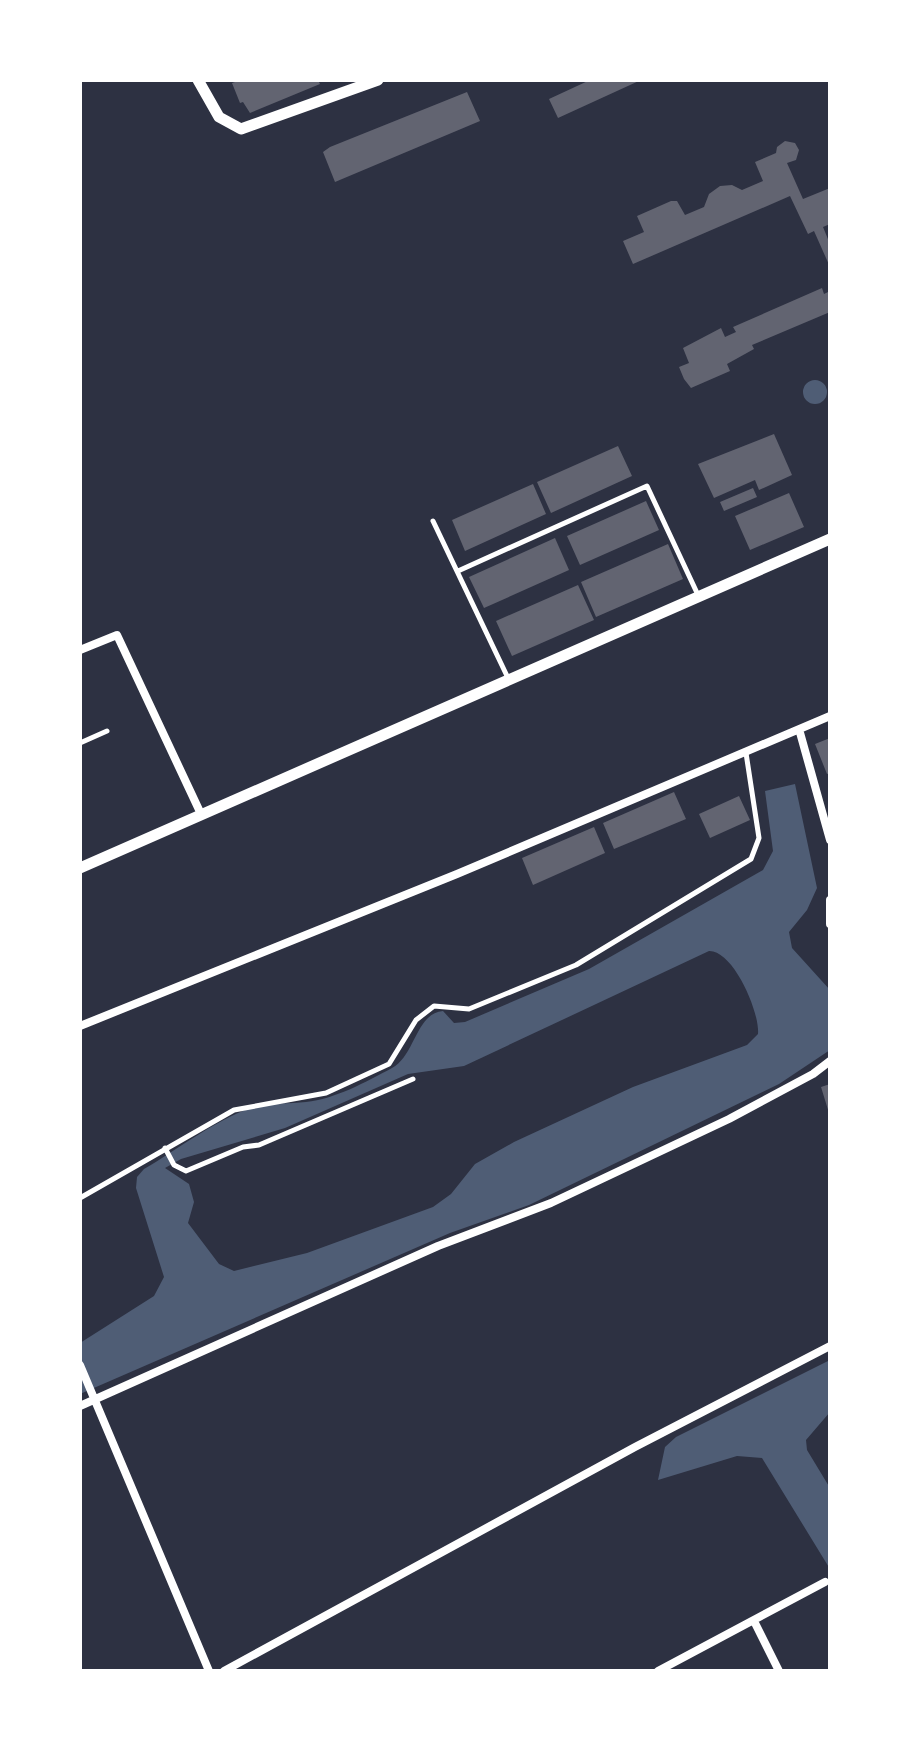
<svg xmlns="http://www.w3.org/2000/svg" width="910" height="1751" font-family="Helvetica,sans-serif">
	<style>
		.water { fill: #4f5d75; fill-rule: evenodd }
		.building { fill: #626471 }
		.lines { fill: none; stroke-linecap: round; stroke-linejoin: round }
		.service { stroke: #fff; stroke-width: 5 }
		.minor { stroke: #fff; stroke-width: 8 }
		.tertiary { stroke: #fff; stroke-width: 11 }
	</style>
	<rect width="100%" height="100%" fill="#2d3142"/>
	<path class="water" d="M803 392a12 12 0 1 1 24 0a12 12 0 1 1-24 0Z
		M795 784 817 888 807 910 789 932 792 948 830 990V1050L779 1084 529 1205 450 1233 80 1394V1343L154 1296 164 1277 136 1188 137 1177 144 1169C179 1149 213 1121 251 1108 269 1102 288 1104 306 1102 335 1099 366 1082 392 1068 415 1056 416 1013 443 1011L454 1023 465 1022 589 969 763 870 773 851 765 791ZM709 951C733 950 760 1012 758 1034L747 1045 633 1087 514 1142 475 1164 451 1194 433 1207 307 1253 234 1271 219 1264 188 1223 194 1202 189 1184 165 1168 181 1159 285 1128 408 1074 464 1066Z
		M830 1360V1412L806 1440 807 1450 830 1488V1569L762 1458 737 1456 658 1480 665 1447 676 1437Z"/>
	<path class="building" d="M241 80H318L320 84 250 113 243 102 240 103 232 83Z
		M590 80H641L558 118 549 99Z
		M467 92 480 121 335 182 323 152 330 147Z
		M785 141 795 143 799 150 796 160 787 163 803 199 830 188V224L823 227 830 244V267L814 231 808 234 790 196 633 264 623 241 644 232 637 216 671 201H677L685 215 704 207 709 194 720 186 732 185 742 190 763 181 755 162 776 153 777 147Z
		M822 288 824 294 830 291V312L752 345 754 349 727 364 730 371 691 388 684 379 679 367 689 363 683 348 721 328 725 337 736 332 733 327Z
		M774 434 792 475 759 490 755 480 714 498 698 464Z
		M618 446 632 476 551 513 537 482Z
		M533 484 546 514 465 551 452 520Z
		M753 488 757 497 724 511 720 502Z
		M789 493 804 527 750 550 735 516Z
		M646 501 659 530 580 565 567 536Z
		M555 538 569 570 484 608 469 577Z
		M668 544 683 579 596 617 581 582Z
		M578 585 594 620 512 656 496 621Z
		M830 738V773L827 774 815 744Z
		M674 792 686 819 614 849 603 823Z
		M739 796 750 820 710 838 699 814Z
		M594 827 605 853 533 885 522 858Z
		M830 1084V1113H829L821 1087Z"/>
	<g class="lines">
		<path class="service" d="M433 521 508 678
			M458 571 647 486 698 595
			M80 743 107 731
			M165 1148 174 1165 186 1171 243 1147 259 1145 413 1079
			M80 1198 234 1110 326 1093 389 1064 416 1020 434 1006 469 1009 576 965 751 859 759 838 746 753"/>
		<path class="minor" d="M80 650 117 635 201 814
			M799 729 830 840
			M830 900V924
			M80 1026 457 874 830 716
			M80 1365 209 1671
			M80 1406 438 1246 551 1203 729 1119 813 1074 830 1061
			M754 1621 779 1671
			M224 1671 635 1447 830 1346
			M658 1671 825 1582"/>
		<path class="tertiary" d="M198 80 219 117 241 129 378 80
			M80 868 830 539"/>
	</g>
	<rect width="910" height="1751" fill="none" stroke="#ffffff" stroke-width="164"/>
</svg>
